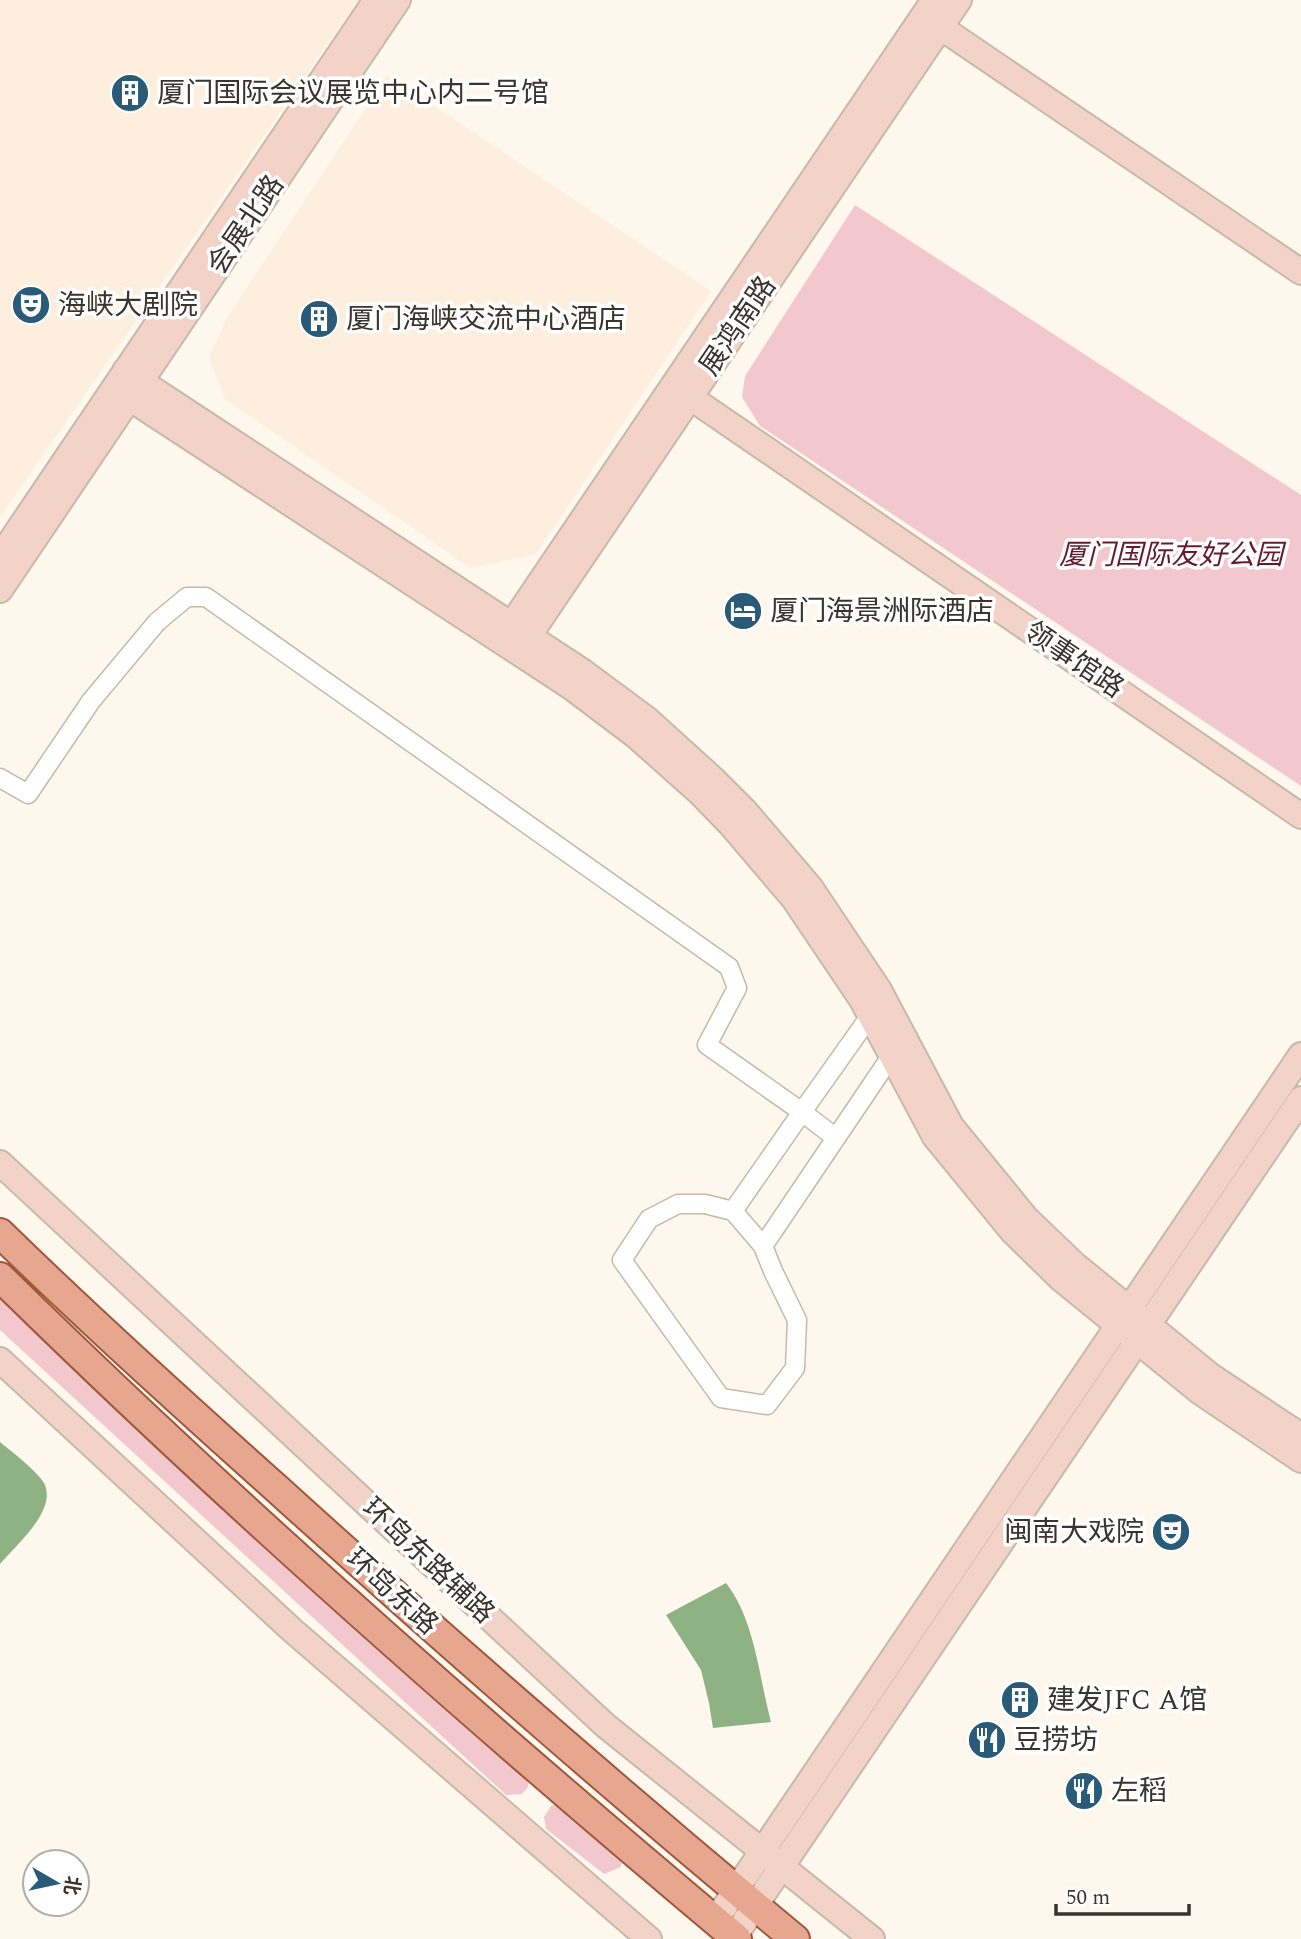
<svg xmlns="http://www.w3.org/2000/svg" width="1301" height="1939" font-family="Spectral,'Noto Sans SC',serif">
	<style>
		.built { fill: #fdeedd }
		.green { fill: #f2c7cd }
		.water { fill: #8eb284 }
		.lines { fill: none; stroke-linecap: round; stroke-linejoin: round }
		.street-casing { stroke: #c6b9aa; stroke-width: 21 }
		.secondary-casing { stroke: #c6b9aa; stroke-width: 28 }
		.primary-casing { stroke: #9f583c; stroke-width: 32 }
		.street { stroke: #fff; stroke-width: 18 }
		.secondary { stroke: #f3d3c7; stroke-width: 24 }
		.primary { stroke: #e6a68f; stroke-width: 28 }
		.labels { text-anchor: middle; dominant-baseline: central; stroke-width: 7; stroke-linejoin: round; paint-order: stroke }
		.poi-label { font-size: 28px; fill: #39342e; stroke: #fff; text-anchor: start }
		.street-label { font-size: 28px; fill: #39342e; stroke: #fff }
		.park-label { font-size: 28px; font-style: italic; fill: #641b30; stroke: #fff }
	</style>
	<rect width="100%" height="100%" fill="#fef7ed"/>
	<path class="built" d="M0 0H358L0 517Z
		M388 75 711 291 536 554 471 568 225 399 209 357 228 316Z"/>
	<path class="green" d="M855 205 1301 495V786L760 426 742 397 745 376Z
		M0 1288 529 1773 528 1787 522 1794 506 1795 0 1330Z
		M562 1802 621 1853V1867L604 1874 546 1829 544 1817 551 1806Z"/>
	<path class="water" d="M0 1442C10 1450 39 1473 44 1483 58 1510 16 1545 0 1564Z
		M726 1583C755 1620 759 1677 771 1722L713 1728 709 1703 701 1670 666 1615Z"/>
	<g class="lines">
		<g class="street-casing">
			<path id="street" d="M0 778 28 794 91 701 157 622 187 597H206L729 967 737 988 707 1045 802 1112 733 1211
				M836 1138 802 1112 875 1009
				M678 1204H705L733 1211 763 1246 773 1271 797 1320 795 1368 767 1405 721 1398 622 1260 649 1219Z
				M763 1246 896 1049"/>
		</g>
		<g class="secondary-casing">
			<path id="secondary" d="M927 18 1301 272
				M125 371 582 671 648 720 713 779 746 812 810 887 879 990 951 1126 1026 1218 1074 1264 1211 1376 1301 1436
				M114 388 571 687 636 736 700 793 731 825 794 899 862 1000 935 1137 1012 1231 1061 1279 1200 1392 1301 1460
				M678 389 1301 816
				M0 557 376 0
				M0 590 398 0
				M503 637 934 0
				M520 649 959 0
				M0 1163 606 1726 872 1939
				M0 1360 292 1630 649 1939
				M715 1921 1301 1055
				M734 1937 1301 1099"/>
		</g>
		<g class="primary-casing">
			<path id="primary" d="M0 1233C89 1320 182 1404 275 1487 445 1641 618 1792 795 1939
				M0 1277C236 1509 484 1727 737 1939"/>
		</g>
		<use href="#street" class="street"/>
		<use href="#secondary" class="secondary"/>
		<use href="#primary" class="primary"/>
	</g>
	<defs>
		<g id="building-disc" transform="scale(2.0125)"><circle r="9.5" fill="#295b78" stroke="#fff"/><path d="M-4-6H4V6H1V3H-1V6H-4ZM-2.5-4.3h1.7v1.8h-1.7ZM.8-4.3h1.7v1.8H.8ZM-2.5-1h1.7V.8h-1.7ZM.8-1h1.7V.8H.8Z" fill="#fff"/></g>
		<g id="theatre-disc" transform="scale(2.0125)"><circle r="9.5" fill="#295b78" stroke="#fff"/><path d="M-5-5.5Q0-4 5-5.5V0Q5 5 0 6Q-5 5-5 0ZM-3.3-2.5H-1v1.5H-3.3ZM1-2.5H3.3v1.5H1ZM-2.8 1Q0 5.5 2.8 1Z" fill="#fff"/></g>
		<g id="hotel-disc" transform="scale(2.0125)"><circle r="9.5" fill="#295b78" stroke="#fff"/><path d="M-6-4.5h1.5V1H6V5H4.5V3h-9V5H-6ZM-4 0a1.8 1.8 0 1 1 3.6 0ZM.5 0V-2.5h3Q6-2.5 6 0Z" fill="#fff"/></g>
		<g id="restaurant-disc" transform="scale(2.0125)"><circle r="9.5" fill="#295b78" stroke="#fff"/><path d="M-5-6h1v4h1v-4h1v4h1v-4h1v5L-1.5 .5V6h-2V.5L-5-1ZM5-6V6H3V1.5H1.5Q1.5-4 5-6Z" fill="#fff"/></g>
	</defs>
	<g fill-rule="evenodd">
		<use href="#building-disc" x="130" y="93"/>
		<use href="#theatre-disc" x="31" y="305"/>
		<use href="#building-disc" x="319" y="319"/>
		<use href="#hotel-disc" x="743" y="611"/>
		<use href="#theatre-disc" x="1171" y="1532"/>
		<use href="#building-disc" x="1020" y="1700"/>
		<use href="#restaurant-disc" x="987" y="1740"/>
		<use href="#restaurant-disc" x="1084" y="1791"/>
	</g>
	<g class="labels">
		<g class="poi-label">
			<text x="157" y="93">厦门国际会议展览中心内二号馆</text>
			<text x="58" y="305">海峡大剧院</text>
			<text x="346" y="319">厦门海峡交流中心酒店</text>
			<text x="770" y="611">厦门海景洲际酒店</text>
			<text x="1144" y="1532" text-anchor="end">闽南大戏院</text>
			<text x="1047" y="1700">建发JFC A馆</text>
			<text x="1014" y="1740">豆捞坊</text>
			<text x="1111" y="1791">左稻</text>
		</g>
		<g class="street-label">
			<text transform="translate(246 225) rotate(-56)">会展北路</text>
			<text transform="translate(738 326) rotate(-56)">展鸿南路</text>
			<text transform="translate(1074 660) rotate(34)">领事馆路</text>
			<text transform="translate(428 1561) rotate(43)">环岛东路辅路</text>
			<text transform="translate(392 1592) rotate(42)">环岛东路</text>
		</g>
		<g class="park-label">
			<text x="1171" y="555">厦门国际友好公园</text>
		</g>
	</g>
	<g transform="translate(56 1883) rotate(99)"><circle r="33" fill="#ffffff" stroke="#b0aeab" stroke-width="2"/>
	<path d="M0-5L12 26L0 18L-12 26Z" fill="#295b78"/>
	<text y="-10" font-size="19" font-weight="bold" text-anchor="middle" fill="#39342e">北</text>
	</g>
	<path d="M1056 1904v10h133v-10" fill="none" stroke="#39342e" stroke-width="3.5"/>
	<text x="1066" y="1904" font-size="21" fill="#39342e" stroke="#ffffff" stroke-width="5" paint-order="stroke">50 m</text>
</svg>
